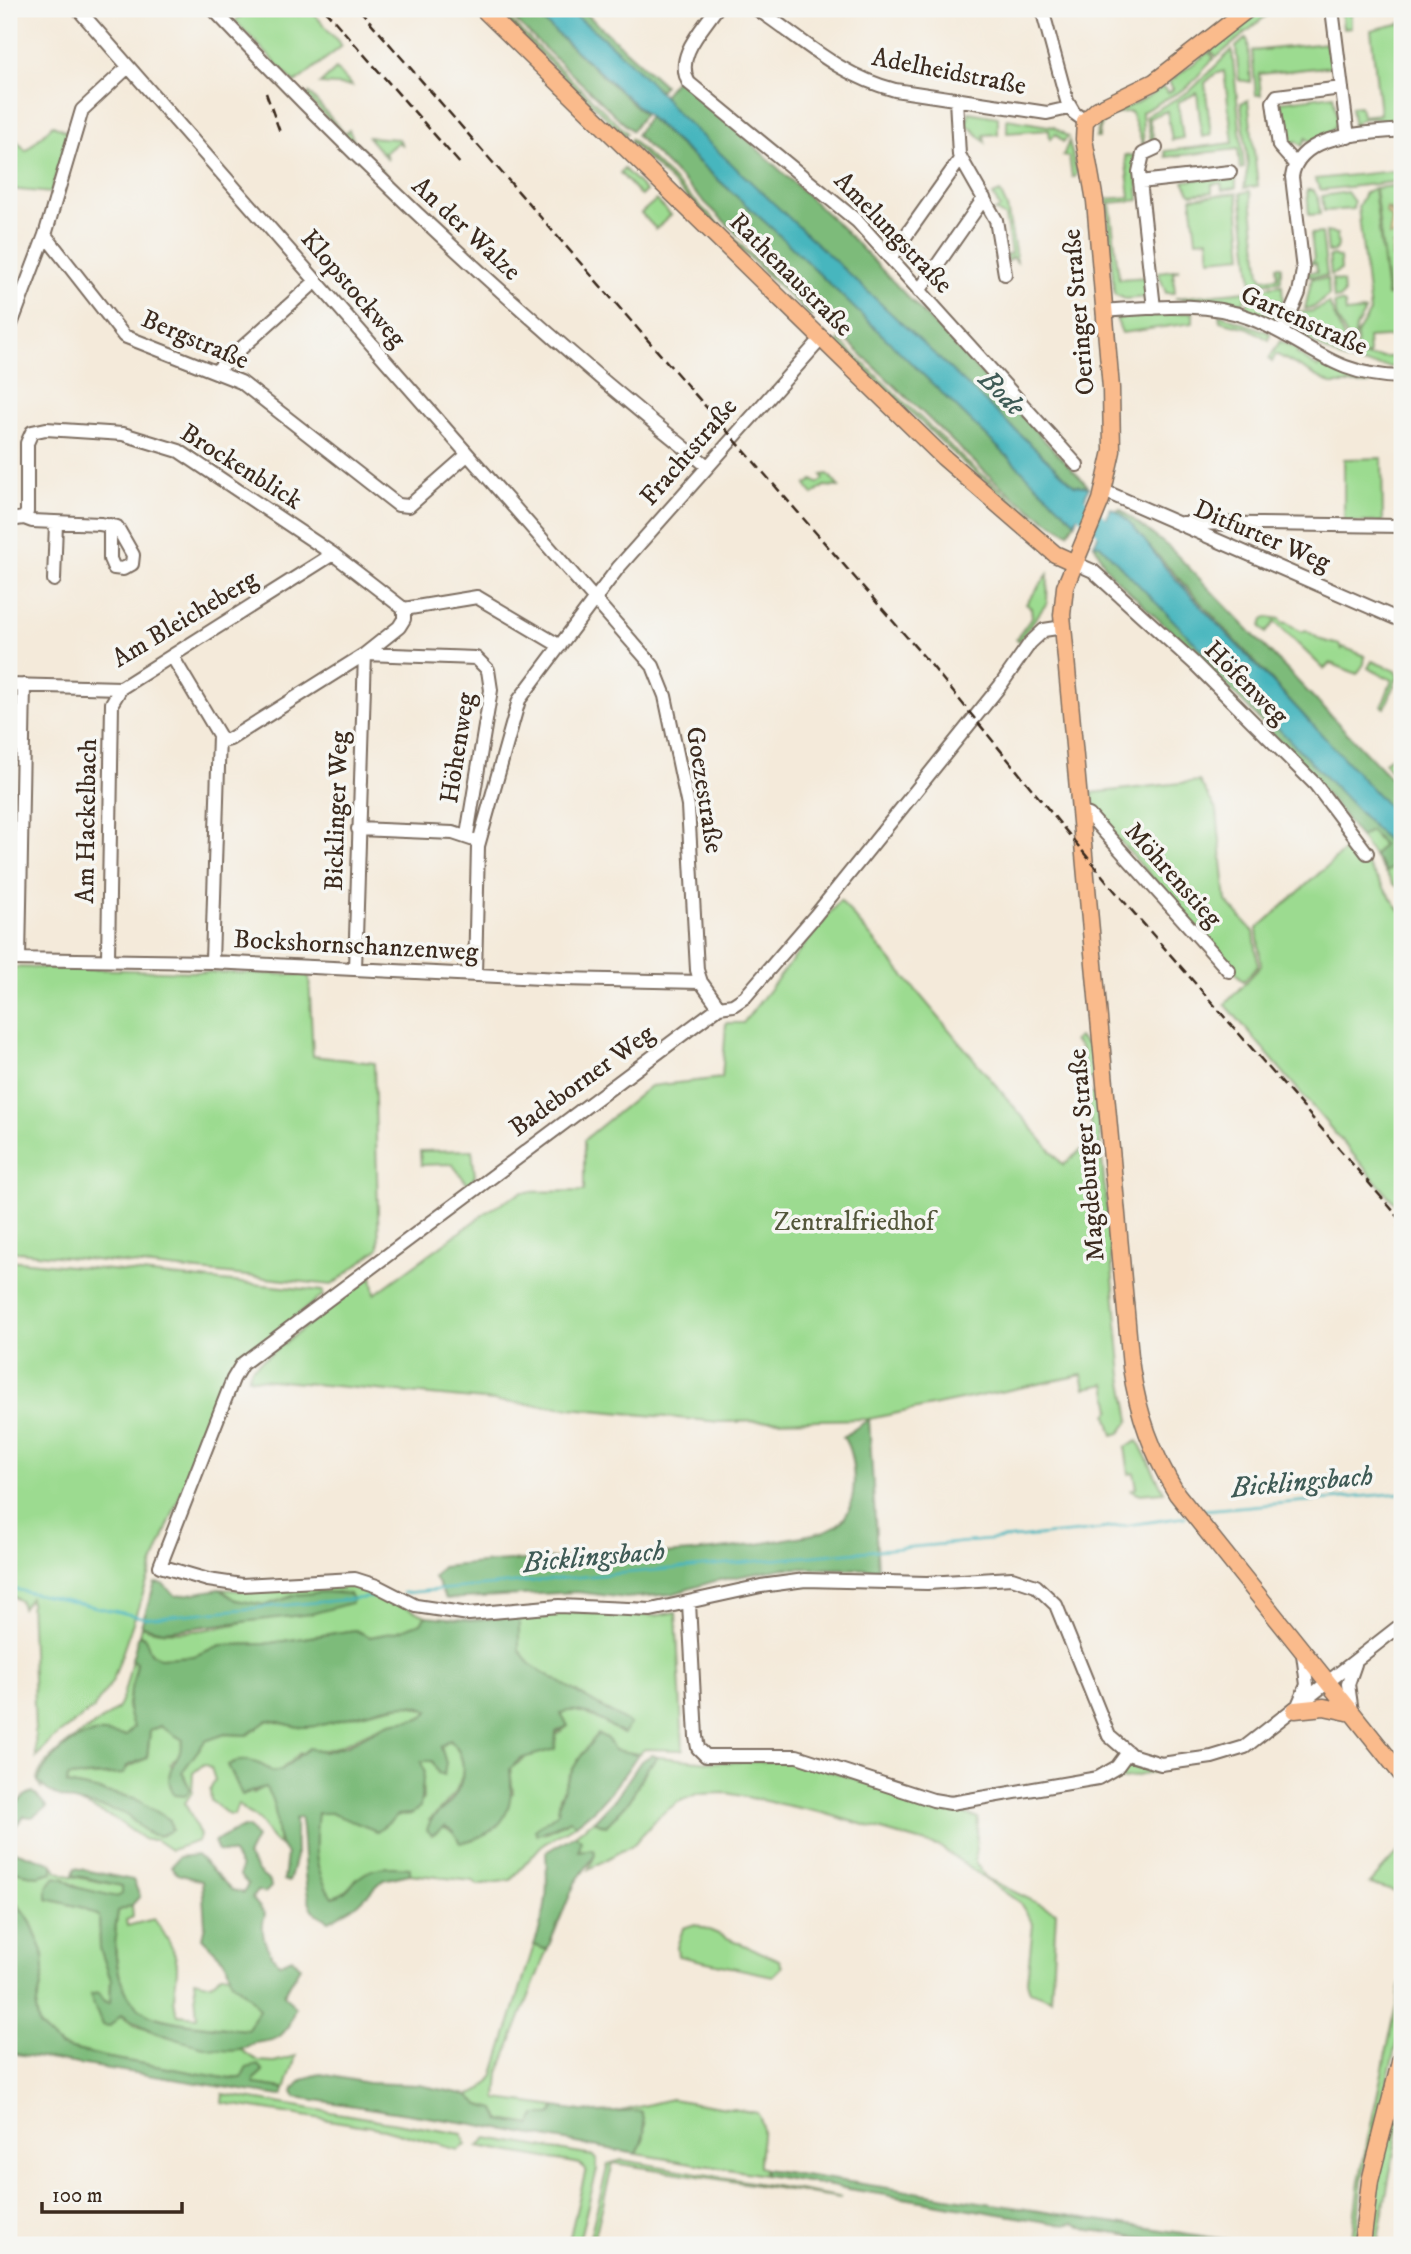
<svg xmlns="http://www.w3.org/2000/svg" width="1411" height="2254" font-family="'IM FELL DW Pica',serif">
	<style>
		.green { fill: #9cdb90; stroke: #6c8257; stroke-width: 2 }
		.forest { fill: #7dbb7a; stroke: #5c724c; stroke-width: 2 }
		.sand { fill: #eeda9e; stroke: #94825e; stroke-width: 2 }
		.water { fill: #47b6be; stroke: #41706e; stroke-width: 2 }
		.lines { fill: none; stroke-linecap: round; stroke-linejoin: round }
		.stream { stroke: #47b6be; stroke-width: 2.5 }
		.river { stroke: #47b6be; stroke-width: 18 }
		.minor-casing { stroke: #7c6d60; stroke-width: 16 }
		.major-casing { stroke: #7c6d60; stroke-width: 19 }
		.minor { stroke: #fff; stroke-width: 12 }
		.major { stroke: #fabb8c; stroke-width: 16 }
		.rail { stroke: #3b2a1e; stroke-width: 2.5; stroke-dasharray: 10 5; stroke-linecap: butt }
		.labels { text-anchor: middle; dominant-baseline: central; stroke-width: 7; stroke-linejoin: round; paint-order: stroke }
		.street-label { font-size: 26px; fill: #3b2a1e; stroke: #f6f6f2 }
		.park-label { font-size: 26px; fill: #53563a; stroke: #f6f6f2 }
		.water-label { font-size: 28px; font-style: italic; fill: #3f5b56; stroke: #f6f6f2 }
	</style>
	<rect width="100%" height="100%" fill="#f6f6f2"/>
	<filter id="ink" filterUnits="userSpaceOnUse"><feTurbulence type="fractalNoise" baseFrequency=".0143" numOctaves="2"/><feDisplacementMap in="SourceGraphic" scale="14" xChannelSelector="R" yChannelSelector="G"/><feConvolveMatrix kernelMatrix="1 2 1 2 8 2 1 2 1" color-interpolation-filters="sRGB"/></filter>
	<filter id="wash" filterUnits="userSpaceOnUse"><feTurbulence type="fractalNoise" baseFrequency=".00686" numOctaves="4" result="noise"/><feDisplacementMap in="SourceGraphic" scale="28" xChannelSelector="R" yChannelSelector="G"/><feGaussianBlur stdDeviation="1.57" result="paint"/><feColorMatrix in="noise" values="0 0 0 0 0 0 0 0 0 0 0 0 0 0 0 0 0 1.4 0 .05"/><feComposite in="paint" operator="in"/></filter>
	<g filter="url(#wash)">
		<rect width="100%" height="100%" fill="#f4eada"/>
		<path class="green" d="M248 9H310L342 46 295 83 235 21Z
			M494 9H498L627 133 625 136Z
			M1264 9H1274L1217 57 1210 50Z
			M1341 9H1360V12L1351 13V27L1343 28Z
			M1402 23V117L1390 119 1391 126 1382 128 1381 119 1365 118 1356 122 1357 128 1354 129 1351 107 1360 106 1362 116 1380 114 1371 30Z
			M1246 38 1248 41 1251 82 1239 80 1236 47Z
			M1326 43 1327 50H1333L1335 66 1259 74 1261 95H1256L1252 51Z
			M1232 50 1244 168 1240 169 1238 149 1166 157 1165 151 1233 143 1224 71 1215 74 1205 83 1211 135 1202 137 1197 93 1178 102 1183 138 1172 140 1167 111 1149 118 1155 144 1152 145 1146 116 1191 90Z
			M1209 52 1214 58 1188 87 1142 112 1144 148 1131 112C1114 111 1098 120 1099 138H1096L1101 118 1139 102 1163 87 1168 93 1173 89 1169 82Z
			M336 69 337 70 352 86 320 84Z
			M309 93 345 134 349 130 353 139 408 199 307 98Z
			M1333 95 1338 123 1327 135 1310 142 1306 138 1302 146 1296 141 1289 150 1283 143 1279 102Z
			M1248 100 1258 186 1244 188 1248 166 1241 103Z
			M969 112 998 117V134L984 135 985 142 970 127 961 126 960 119H968Z
			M1007 119 1054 127 1068 137 1063 142 1056 134 1050 139 1049 130 1007 133Z
			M53 125 68 132 51 193 9 189V132L26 151Z
			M368 137 399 139 403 146 398 142 385 153 388 160Z
			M631 139 813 315 811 317 630 142Z
			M1069 141 1077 173 1075 177H1072L1069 157 1063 156Z
			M1125 155 1136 156 1139 200 1110 203 1119 279 1147 277V297L1125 299 1114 294 1107 199 1130 197Z
			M624 169 646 191 641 196 620 173Z
			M1402 170V181L1321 190 1315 179Z
			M1236 175V188L1222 190 1221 183 1212 184V192L1191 194 1184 181Z
			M1402 185V232L1391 209H1387L1392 218V226L1398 234 1400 255 1402 251V293L1388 295 1375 188Z
			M1374 188 1387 296 1402 295V336L1368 338 1369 355H1357V334L1370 312 1358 207 1365 193Z
			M1307 190H1313L1318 197 1320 214 1309 215Z
			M1250 191 1260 274 1263 279 1278 277 1277 266H1281V281L1252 284 1241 193Z
			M1000 192 1007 207 1017 262 1012 257 1008 261 1005 255 1011 254 1005 217 995 211 1000 208 993 195Z
			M1347 192 1354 202 1353 209 1324 211 1322 196Z
			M1237 193 1243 256 1210 259 1208 239 1196 240 1191 198Z
			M656 200 671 215 656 229 641 213Z
			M1326 232 1337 234 1338 246 1334 251 1328 252Z
			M1322 233 1327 276H1308L1307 272H1317L1316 263 1307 264 1314 260 1311 234Z
			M1333 255 1340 258 1341 270 1331 275 1329 256Z
			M1180 269 1173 272 1175 293H1166L1158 272Z
			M1312 278 1328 279 1329 295 1314 307 1305 309Z
			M1332 279 1343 282 1344 294 1340 298 1334 299Z
			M1282 285 1283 303 1253 292 1252 289Z
			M1247 291 1241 311V303L1231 299 1228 306 1175 298Z
			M1252 297 1283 309 1276 310V322L1246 312 1244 309Z
			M1340 302 1345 304 1346 313 1365 311 1356 327 1353 349 1337 318 1334 304Z
			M1329 303 1354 363 1339 358 1292 330 1298 313 1313 311Z
			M1193 312V323L1122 333 1116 318Z
			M1219 314 1270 333 1269 340 1248 328 1220 321Z
			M839 340 969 464 1054 532 1037 523 966 465 837 343Z
			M1280 341 1299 350 1296 353 1318 367 1321 362 1338 371 1367 378 1369 384H1331L1276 354 1272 362 1269 359Z
			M1359 357H1402V368L1359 364Z
			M1382 458 1383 522H1344V459Z
			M828 474 839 487 824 486 813 495 806 485 813 480 818 483 824 479 822 475Z
			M1048 574 1047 603 1019 641 1016 639 1032 617 1031 608 1026 604Z
			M1267 617 1280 619 1284 624 1286 622 1301 632 1306 630 1321 640 1340 645 1342 649 1343 647 1365 656 1364 664 1357 674 1330 663 1324 669 1275 622 1266 633 1261 627 1263 619Z
			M1372 661 1396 671 1398 676 1385 708 1382 706 1392 680 1368 668Z
			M1402 749V784L1384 762Z
			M1199 781 1217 811 1226 901 1254 932 1258 966 1243 981 1095 813 1092 793Z
			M1370 831 1402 864V888L1394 885 1360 837Z
			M1352 844 1402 913V1212L1225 1004 1261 966 1257 929Z
			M840 900 1063 1165 1093 1140 1087 1092 1096 1095 1122 1376 1130 1420 1120 1433 1113 1435 1107 1415 1111 1410 1106 1384 1085 1388 1082 1375 869 1419 720 1422 248 1378 252 1368 372 1276 375 1294 488 1211 522 1192 584 1191V1140L650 1086 722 1078 726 1023H743Z
			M9 967 309 975 313 1056 374 1063 379 1248 332 1285 9 1251Z
			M1078 1037 1092 1049 1094 1076 1086 1083 1082 1049 1074 1041Z
			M472 1150 475 1175 470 1187 452 1164 421 1165 420 1151Z
			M9 1260 323 1291V1295L231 1366 156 1556 113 1680 93 1709 51 1740 36 1758 30 1598 22 1608 20 1601 9 1594Z
			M1138 1441 1164 1492 1140 1494 1132 1490 1137 1488 1134 1473 1129 1474 1125 1447Z
			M347 1585 361 1587 426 1616 421 1623 396 1632 370 1637 355 1630 264 1644 221 1645 194 1656 160 1658 151 1653 145 1638 139 1634 141 1626C189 1646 291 1609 339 1592L296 1595 266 1605 236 1600 220 1589 248 1591Z
			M555 1611 655 1616 676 1612 683 1750 645 1749 638 1754 614 1750 607 1738 571 1777 560 1796 558 1812 546 1833 570 1820 576 1824 541 1846 511 1880 478 1885 473 1881 410 1874V1868L354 1882 346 1893 332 1897C312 1869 315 1846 317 1813H331L352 1820 411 1814 423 1799 421 1760 432 1761 438 1773 446 1763 441 1747 450 1740C479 1770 453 1799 429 1820L453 1831 513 1793 510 1769 568 1726 561 1713C582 1704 606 1725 624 1734L629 1724 531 1665 519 1650V1616Z
			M132 1659 137 1664 127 1708 134 1727 126 1736C78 1731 64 1742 38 1781L42 1790 37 1779C44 1752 95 1727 116 1710 123 1704 130 1669 132 1659Z
			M407 1704 429 1711C418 1723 403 1719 388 1724 351 1737 344 1751 300 1753L281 1770 273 1772C259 1762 244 1756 228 1765L235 1779 253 1793 265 1786C271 1796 279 1809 279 1821 279 1831 276 1835 279 1845 267 1839 266 1826 257 1819 250 1813 244 1811 238 1804L234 1815H229L211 1801 210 1790 215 1780 211 1768 204 1764 193 1773 192 1792 185 1803 200 1835 198 1841 171 1850 156 1840H145L112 1817 74 1800 121 1812 138 1822 147 1833 160 1836 172 1830 134 1798 67 1784 68 1777 113 1775 147 1758 150 1731 160 1726 183 1740 182 1752 170 1764 190 1789 182 1772 205 1741 225 1734 247 1735 268 1720 299 1727Z
			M658 1757 710 1762 800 1761 978 1818 975 1862 986 1878 1056 1912 1051 1999 1030 1991 1027 1981 1033 1924 1020 1903 940 1847 823 1813 727 1793 697 1794 678 1802 658 1817 634 1844 589 1869 595 1855 594 1849 579 1851 580 1840 575 1835 593 1821 606 1826 630 1800 647 1768Z
			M1133 1764 1157 1769 1156 1772 1105 1783Z
			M1402 1848V1894L1369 1884 1401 1849Z
			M53 1864 57 1871 66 1875 122 1886 123 1894C107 1903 77 1889 65 1879L48 1899 84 1908 99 1916 100 1948 111 1980 110 2003 91 1995 137 2026 166 2036 218 2048 241 2050 258 2061 274 2062 296 2056 284 2093 283 2088 254 2084V2079L263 2071 230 2079 104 2057 60 2046 39 2026 36 2009 44 1971 30 1920 9 1894V1870L38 1876 53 1872Z
			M132 1905 133 1917 126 1920 127 1926 154 1919C162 1929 178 1954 177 1967 177 1986 170 1997 178 2015L197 2017 194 1980 212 1984 221 1974H231L232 1982 251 1998 259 2010 248 2030C218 2028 181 2026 152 2016 114 2002 112 1944 118 1911Z
			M695 1924 779 1960 782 1967 773 1976 678 1956 677 1947 683 1928Z
			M534 1945 547 1950 499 2073 497 2099 556 2107 551 2115H536L531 2125 500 2120 495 2109 480 2105 468 2095 483 2089 493 2077Z
			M1402 1979V2021L1362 2181 1356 2245H1351L1359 2181Z
			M1402 2077V2108L1377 2245H1368L1374 2193Z
			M223 2094 462 2134 466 2145 458 2150 384 2129 222 2103Z
			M671 2099 757 2113C768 2127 758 2150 759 2167L765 2169 764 2175 637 2154 644 2137 645 2123 613 2113Z
			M487 2138 593 2156 597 2161V2170L578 2245H568L586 2169 580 2164 478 2146Z
			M622 2160 838 2197 841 2198 613 2163 593 2245H588L608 2164Z"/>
		<path class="forest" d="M503 9H530L644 114 632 131Z
			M565 9H581L664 85 660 91Z
			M679 76 842 228 1089 487 1074 485 673 110 663 95Z
			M648 117 775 231 1075 522 1068 533C1004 497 955 443 902 393 812 308 724 221 636 135Z
			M1120 509 1171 549 1402 790 1399 797 1402 807 1394 814 1116 510Z
			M1094 544H1100L1375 825 1402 856V864L1400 862 1386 872 1374 855 1383 845 1370 831 1360 837C1289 743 1202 661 1116 579L1106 568Z
			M869 1419 878 1569 785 1568 715 1581 672 1594 626 1598 577 1592 446 1599 434 1577 442 1567C555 1553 669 1562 781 1540 799 1536 821 1535 837 1525 860 1510 857 1456 843 1437Z
			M155 1583 163 1584 176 1596 220 1589 236 1600 266 1605 296 1595 323 1592 349 1594 353 1600 351 1603 311 1614 164 1631 141 1626Z
			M426 1616 470 1620 519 1616V1650L531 1665 630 1724 623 1734C607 1724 581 1704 561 1713L568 1726 556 1732 555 1749 520 1759 510 1769C515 1812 504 1833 460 1843L453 1831 445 1826 432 1835 427 1830C430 1815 442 1812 451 1801 466 1781 468 1757 450 1740L441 1747 446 1763 444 1775 438 1773 432 1761H421L424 1771 420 1807 411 1814 398 1815 377 1831 331 1813H318C314 1846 313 1870 332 1897 344 1894 346 1891 354 1882 370 1865 388 1866 410 1868V1874L383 1880 358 1904 329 1921C325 1918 318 1915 315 1912 301 1898 306 1840 300 1817L295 1819 296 1856 289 1882 284 1880 287 1854C269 1834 284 1814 265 1787L242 1795 228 1765C244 1756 259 1762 273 1772L281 1770 309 1748 324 1752 348 1745 390 1723 422 1718 429 1711C400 1691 336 1729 300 1727 290 1726 279 1721 268 1720L247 1735 225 1734 205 1741 182 1772 190 1789 185 1796 174 1795C160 1766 181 1764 183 1740L160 1726 150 1731 147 1758 127 1766 124 1774 68 1777 67 1784 134 1798 170 1820 172 1830C164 1834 160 1837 151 1834 140 1830 132 1816 120 1812 93 1802 56 1805 38 1781 47 1759 73 1735 98 1733 107 1732 117 1735 126 1736L134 1727C122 1708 133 1686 137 1664L132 1659 139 1634 145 1638 151 1653 160 1658 194 1656 221 1645 264 1644 355 1630 370 1637 396 1632 421 1623Z
			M598 1734 607 1738 614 1750 638 1754C620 1781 603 1805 576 1824L570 1820 537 1835 535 1830 558 1812C561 1784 580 1755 598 1734Z
			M652 1755 658 1757 647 1768 630 1800 606 1826 594 1821 616 1798 641 1761Z
			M33 1792 47 1807 32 1817 24 1816 13 1829 9 1848C9 1826 9 1800 33 1792Z
			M243 1827 249 1828 256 1838 247 1856 259 1873 270 1882 271 1887 265 1893 257 1891 252 1898 265 1914C259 1934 265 1948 279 1964L292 1958 300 1967 284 1994 295 2008C291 2018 289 2029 280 2036 272 2042 263 2041 254 2043 249 2044 245 2049 240 2050 214 2055 142 2030 122 2014L110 2026 102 2025 90 1995 98 1993 104 2002 110 2003 111 1980 100 1948 99 1916 84 1908 47 1899V1887L55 1877 64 1879 75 1887 117 1897 122 1894V1886L73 1875 75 1868 133 1880 140 1896 132 1905 118 1911C111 1945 114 1997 150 2015 169 2024 226 2028 248 2030L259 2009 251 1998 232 1982 226 1962 202 1938 205 1925 202 1881 177 1874 171 1866 179 1857 197 1855 232 1890 244 1893 248 1884 240 1876 241 1867 233 1854 218 1851 214 1842Z
			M575 1835 581 1840 579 1851 594 1849 595 1855 575 1883 547 1950 534 1945C548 1908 548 1890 546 1852Z
			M9 1849 53 1864V1872L37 1876 9 1870Z
			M9 1894 30 1920 43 1951 44 1971 36 2009 39 2026 60 2046 104 2057 230 2079 241 2078 246 2068 258 2065 263 2071 254 2079V2084L283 2088 284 2093 280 2096 9 2053Z
			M321 2074 368 2083 419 2085 468 2095 480 2105 495 2109 500 2120 531 2125 536 2115H551L556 2107 595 2113 641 2111C647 2128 644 2138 637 2154L473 2124 296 2097 293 2091C299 2079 308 2077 321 2074Z
			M765 2169 1260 2245H1194L1090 2230 1074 2223 1065 2225 764 2175Z"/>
		<path class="sand" d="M1387 208 1393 215 1397 214 1402 222V251L1395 259 1392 257V245L1399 244 1398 235 1389 236 1392 219 1386 212Z"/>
		<path class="water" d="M530 9C541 9 559 6 567 11 592 24 658 87 674 110L1074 485 1089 487 1075 522 775 231Z
			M1111 508C1128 514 1152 552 1165 567 1242 653 1325 735 1402 822V856L1100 545 1094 544Z"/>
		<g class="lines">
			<path class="stream" d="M1204 1510 1402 1493
				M9 1588 146 1618 386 1596
				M403 1593 1079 1532 1185 1517"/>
			<path class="river" d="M1064 492 1119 541"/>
		</g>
	</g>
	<g filter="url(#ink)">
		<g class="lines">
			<g class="minor-casing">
				<path id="minor" d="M78 9 653 666 665 696 688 806 697 970 701 982 719 1007
					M213 9C367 172 530 325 706 465
					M716 9C702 30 674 57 689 83L857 221 1077 465
					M757 9C805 41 836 74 895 90L1047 113 1069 108
					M1042 9 1067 101 1074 113 1085 121
					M1332 9 1348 137
					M956 99 959 155 996 220 1005 274
					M1295 164 1279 146 1273 102 1277 96 1342 88
					M1140 182 1230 172
					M45 235 124 336 241 382 398 505 409 506 467 455
					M890 258 961 158
					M919 291 984 198
					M1154 308 1139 172 1143 154 1156 148
					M1103 311C1152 308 1203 300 1250 318 1311 342 1331 376 1402 377
					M9 330 45 235 82 110 128 67
					M1282 333 1299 293 1303 270 1292 177C1298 132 1367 134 1402 130
					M216 371 316 281
					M1104 491 1402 621
					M24 518 27 512V443L32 432 46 429 123 434 179 451 333 554 404 609
					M9 520 24 518 32 521 100 524 117 527 133 555 132 564 123 569 114 568 110 559V525
					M1182 523 1402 526
					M1075 563 1093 571 1194 663 1315 784 1367 853
					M54 580 56 523
					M404 609 477 597 560 646
					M1063 627 1044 630 1030 643 1000 686 815 916 745 997 733 1005 719 1007 242 1364 233 1379 160 1566 208 1580 242 1585 355 1579 377 1586 416 1606 469 1614 559 1606 651 1610 761 1586 805 1580 927 1583 1012 1578 1036 1586 1056 1605 1109 1736 1131 1755 1161 1764 1212 1757 1245 1747 1402 1624
					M172 656 219 735 212 962
					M9 685 121 688 333 554
					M219 742 230 739 365 654 399 627 404 619V609
					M1081 813 1089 815 1229 971
					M358 829 453 833 474 840
					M9 959 212 962 561 979 701 982
					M19 959 24 685
					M108 959 112 703 121 688
					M355 969 365 654 476 658 488 670 491 690 467 835
					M475 974 478 846 519 700 618 568 821 339
					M689 1603 696 1737 698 1748 706 1756H797L933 1800 951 1803 1098 1778 1117 1767 1128 1752
					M1299 1703 1307 1685 1303 1654
					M1352 1712 1348 1684 1355 1664"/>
			</g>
			<g class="major-casing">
				<path id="major" d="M483 9 943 457 1055 554 1075 563
					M1248 9 1154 82 1098 109 1085 121 1084 139 1095 201 1111 388 1112 451 1101 500 1065 587 1062 615 1131 1367C1138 1414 1152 1453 1177 1494L1402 1775
					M1295 1710 1324 1707 1352 1713
					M1362 2245 1370 2181 1402 2054"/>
			</g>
			<use href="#minor" class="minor"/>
			<use href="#major" class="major"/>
			<path class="rail" d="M324 9 462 166
				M359 9 932 666 1114 890 1402 1221
				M266 93 281 135"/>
		</g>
	</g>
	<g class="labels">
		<g class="street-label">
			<text transform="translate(949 72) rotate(11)">Adelheidstraße</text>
			<text transform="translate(466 229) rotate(43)">An der Walze</text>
			<text transform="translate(893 233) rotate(46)">Amelungstraße</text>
			<text transform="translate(791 275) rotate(45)">Rathenaustraße</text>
			<text transform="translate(353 289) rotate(49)">Klopstockweg</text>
			<text transform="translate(1079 312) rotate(-95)">Oeringer Straße</text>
			<text transform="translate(1304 321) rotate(24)">Gartenstraße</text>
			<text transform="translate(195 340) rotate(23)">Bergstraße</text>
			<text transform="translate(689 452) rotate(-49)">Frachtstraße</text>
			<text transform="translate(241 467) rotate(32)">Brockenblick</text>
			<text transform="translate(1262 536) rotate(23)">Ditfurter Weg</text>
			<text transform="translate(185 619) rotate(-31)">Am Bleicheberg</text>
			<text transform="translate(1246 683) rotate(45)">Höfenweg</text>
			<text transform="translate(458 748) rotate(-81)">Höhenweg</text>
			<text transform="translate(704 790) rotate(81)">Goezestraße</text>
			<text transform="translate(337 811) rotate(-88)">Bicklinger Weg</text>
			<text transform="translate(87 821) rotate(-89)">Am Hackelbach</text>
			<text transform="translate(1173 875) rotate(48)">Möhrenstieg</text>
			<text transform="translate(356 946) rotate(3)">Bockshornschanzenweg</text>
			<text transform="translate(582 1081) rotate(-36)">Badeborner Weg</text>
			<text transform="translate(1087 1155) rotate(-95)">Magdeburger Straße</text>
		</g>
		<g class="park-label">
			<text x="854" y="1222">Zentralfriedhof</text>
		</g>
		<g class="water-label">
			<text transform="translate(1002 393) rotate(45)">Bode</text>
			<text transform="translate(1302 1482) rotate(-5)">Bicklingsbach</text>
			<text transform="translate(594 1557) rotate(-5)">Bicklingsbach</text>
		</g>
	</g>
	<rect width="1411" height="2254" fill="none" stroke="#f6f6f2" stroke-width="35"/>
	<path d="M42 2202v10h140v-10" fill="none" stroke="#3b2a1e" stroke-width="3.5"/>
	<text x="52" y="2202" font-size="21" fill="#3b2a1e" stroke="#f6f6f2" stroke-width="5" paint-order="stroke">100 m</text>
</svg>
